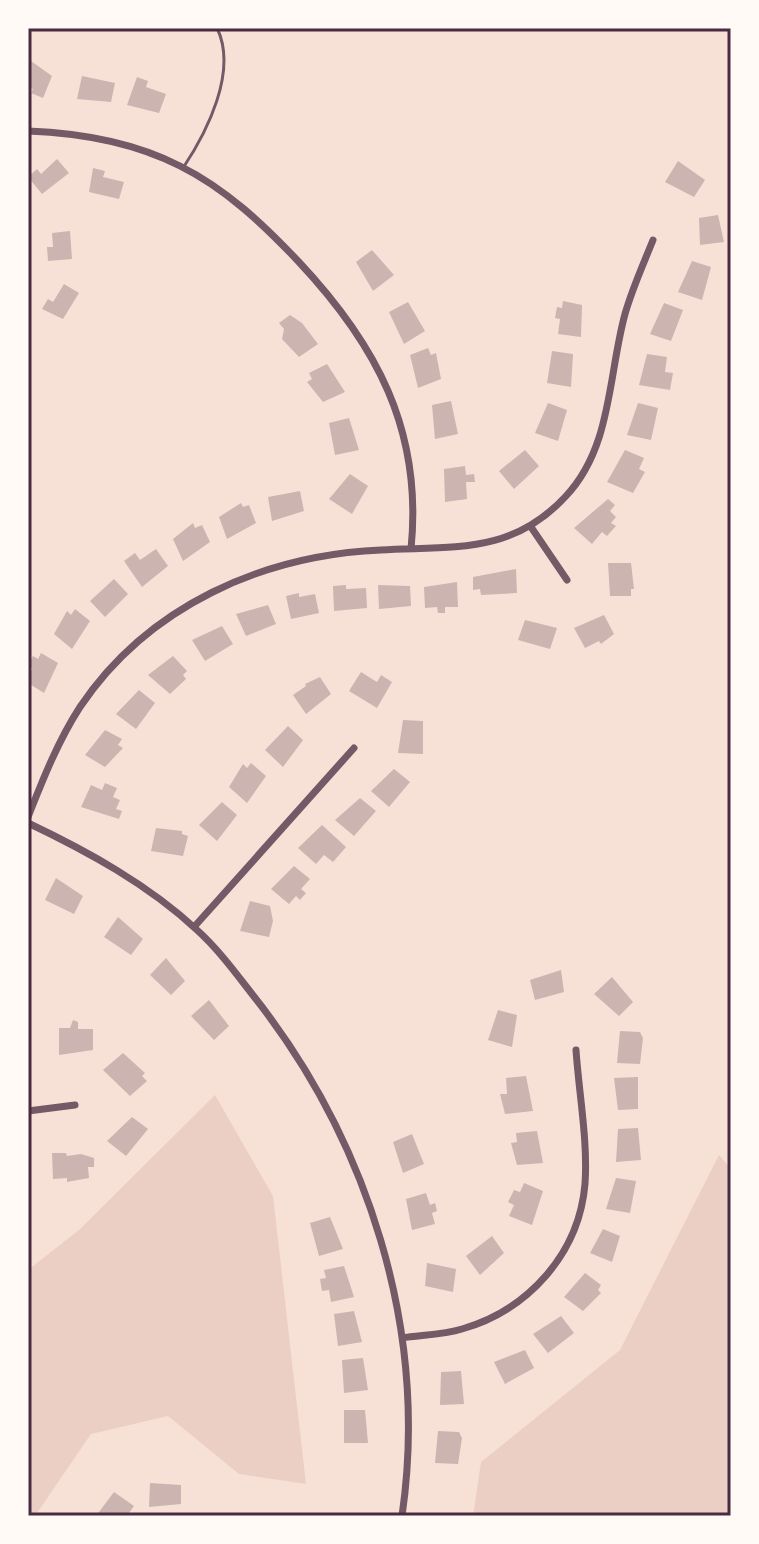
<svg xmlns="http://www.w3.org/2000/svg" width="759" height="1544" font-family="Manrope,sans-serif">
	<style>
		.green { fill: #ebcfc5 }
		.building { fill: #ccb4b1 }
		.lines { fill: none; stroke-linecap: round; stroke-linejoin: round }
		.service { stroke: #755966; stroke-width: 3 }
		.minor { stroke: #755966; stroke-width: 7 }
		.neatline { fill: none; stroke: #4a2c40; stroke-width: 3 }
	</style>
	<rect width="100%" height="100%" fill="#f7e1d7"/>
	<path class="green" d="M215 1095 273 1196 306 1484 239 1474 168 1416 91 1434 35 1516H28V1270L79 1230Z
		M719 1155 731 1169V1516H473L481 1462 620 1350Z"/>
	<path class="building" d="M31 61 52 76 43 98 31 93 33 89 28 87Z
		M82 76 115 83 111 102 77 99Z
		M137 77 148 81 146 87 166 94 159 113 127 105Z
		M57 159 69 173 42 194 28 177 37 169 41 174Z
		M678 161 705 180 694 197 665 182Z
		M93 168 105 171 103 177 124 182 119 199 89 192Z
		M718 215 724 242 700 245 699 218Z
		M70 231 72 259 48 261 47 247H53L52 233Z
		M372 250 394 275 373 291 356 262Z
		M692 261 711 267 702 300 678 292Z
		M64 284 79 293 63 319 42 309 48 299 53 302Z
		M563 301 582 305 581 337 558 334 560 319 555 318 557 307 562 308Z
		M408 302 425 331 404 344 389 312Z
		M664 303 683 310 671 341 650 334Z
		M290 315 302 323 318 344 299 357 282 339 284 329 279 323Z
		M428 348 431 355 436 353 441 379 418 388 410 355Z
		M552 351 573 354 571 387 547 383Z
		M647 354 667 357 665 372 673 373 670 390 639 385Z
		M327 364 345 392 323 402 307 382 312 379 309 373Z
		M451 401 458 434 435 439 432 405Z
		M548 403 567 410 558 441 535 433Z
		M638 403 658 408 651 440 627 435Z
		M349 418 359 450 335 455 329 423Z
		M525 450 539 466 514 489 499 471Z
		M625 450 644 458 639 469 645 472 633 493 607 482Z
		M465 466 466 475 474 474 475 482H466L467 499 445 502 444 469Z
		M350 474 368 486 352 514 329 499Z
		M300 491 304 511 272 521 268 497Z
		M608 499 615 505 610 511 616 517 611 523 616 526 607 536 602 532 592 544 574 528Z
		M241 503 243 507 249 505 256 523 227 539 219 517Z
		M193 523 195 528 202 525 210 542 183 561 173 539Z
		M156 549 168 566 142 587 124 561 135 553 140 560Z
		M608 563H631L634 589H631V596H610Z
		M516 569 517 593 481 595 480 589 473 590V577Z
		M114 579 128 594 105 617 90 601Z
		M457 582 458 607H445V613H438L437 607 425 608 424 587Z
		M346 585V589L366 588 367 608 334 611 333 586Z
		M378 585 410 586 411 606 379 609Z
		M299 593V597L315 594 319 613 291 619 286 596Z
		M268 605 276 624 246 636 236 614Z
		M75 609 90 621 72 649 54 634 67 611 71 615Z
		M604 615 614 634 601 644 599 641 585 648 574 628Z
		M525 620 557 628 550 649 518 640Z
		M222 626 233 644 205 661 192 640Z
		M41 653 58 663 44 693 28 683 32 668 28 665 33 656 38 659Z
		M173 656 187 671 183 675 186 679 170 694 148 675Z
		M361 672 377 682 381 675 392 682 377 708 349 691Z
		M320 677 331 694 306 714 293 695 306 686 305 684Z
		M139 690 155 703 136 729 116 714Z
		M403 720 423 721V754L398 753Z
		M288 726 303 740 283 767 265 750Z
		M105 730 122 739 118 745 123 748 105 767 85 755Z
		M251 763 266 776 247 803 229 787 243 764 247 768Z
		M394 769 410 782 389 807 371 791Z
		M105 783 117 788 113 797 120 800 116 809 122 811 119 819 81 807 91 785 102 790Z
		M360 798 376 811 354 836 335 820Z
		M222 802 237 815 217 841 199 825Z
		M322 825 346 847 333 862 324 855 316 864 298 848Z
		M156 828 182 831V834L188 836 183 856 151 851Z
		M294 866 310 879 301 889 306 893 300 900 296 896 289 904 271 889Z
		M56 878 83 896 74 914 45 900Z
		M250 901 270 906 273 921 269 937 240 931Z
		M118 917 143 939 131 955 104 937Z
		M166 958 185 981 171 995 150 975Z
		M561 970 564 992 535 1000 530 980Z
		M612 977 633 1002 619 1016 594 994Z
		M209 1000 229 1026 214 1040 191 1016Z
		M498 1010 517 1015 512 1047 488 1040Z
		M73 1020 78 1022V1029H93V1050L59 1055V1028H70Z
		M620 1031 640 1032 643 1038 640 1064 617 1063Z
		M123 1053 145 1073 142 1076 147 1081 130 1096 103 1070Z
		M526 1076 533 1111 505 1114 500 1094H507L506 1078Z
		M638 1077V1109L618 1110 614 1078Z
		M132 1117 148 1129 126 1156 107 1141Z
		M638 1128 641 1160 616 1162 618 1129Z
		M537 1131 543 1163 517 1165 511 1143 517 1142 516 1133Z
		M412 1134 424 1164 403 1173 393 1142Z
		M52 1153H66L67 1156 81 1154 94 1158V1167H88L89 1178 67 1182V1178L53 1179Z
		M616 1178 636 1181 630 1213 606 1209Z
		M524 1183 543 1191 532 1225 509 1216 514 1205 508 1202 514 1190 520 1192Z
		M426 1193 430 1205 435 1203 437 1211 432 1213 435 1224 412 1230 406 1199Z
		M330 1217 343 1249 319 1256 310 1223Z
		M603 1229 620 1236 612 1262 590 1253Z
		M492 1236 504 1253 480 1275 466 1256Z
		M427 1263 456 1269 453 1292 425 1286Z
		M344 1266 354 1297 331 1302 329 1290 322 1291 320 1279 326 1278 324 1270Z
		M585 1273 601 1285 598 1290 601 1293 583 1311 564 1297Z
		M354 1311 362 1342 338 1346 334 1314Z
		M561 1316 574 1333 548 1353 533 1334Z
		M525 1350 534 1368 505 1384 494 1362Z
		M363 1358 368 1390 344 1393 342 1360Z
		M461 1371 464 1404 440 1405 441 1372Z
		M344 1410H365L368 1443H344Z
		M438 1431 459 1432 462 1438 458 1464 435 1463Z
		M150 1483 181 1485V1504L149 1507Z
		M114 1492 134 1506 127 1516H96Z"/>
	<g class="lines">
		<path class="service" d="M183 168C207 132 238 71 217 28"/>
		<path class="minor" d="M28 131C81 133 133 142 180 166 226 189 263 224 298 261 376 344 423 430 411 549
			M531 527 567 580
			M28 817C43 779 58 741 80 707 148 606 263 555 381 550 453 546 512 555 566 496 612 447 608 376 625 314 632 289 643 265 653 240
			M28 823C87 851 149 885 197 930 218 949 235 972 252 994 368 1140 429 1330 402 1516
			M194 927 354 748
			M28 1111 75 1105
			M402 1338C421 1335 443 1335 462 1329 528 1310 579 1254 585 1184 588 1141 579 1094 576 1050"/>
	</g>
	<rect width="759" height="1544" fill="none" stroke="#fffaf5" stroke-width="60"/>
	<rect x="30" y="30" width="699" height="1484" class="neatline"/>
</svg>
